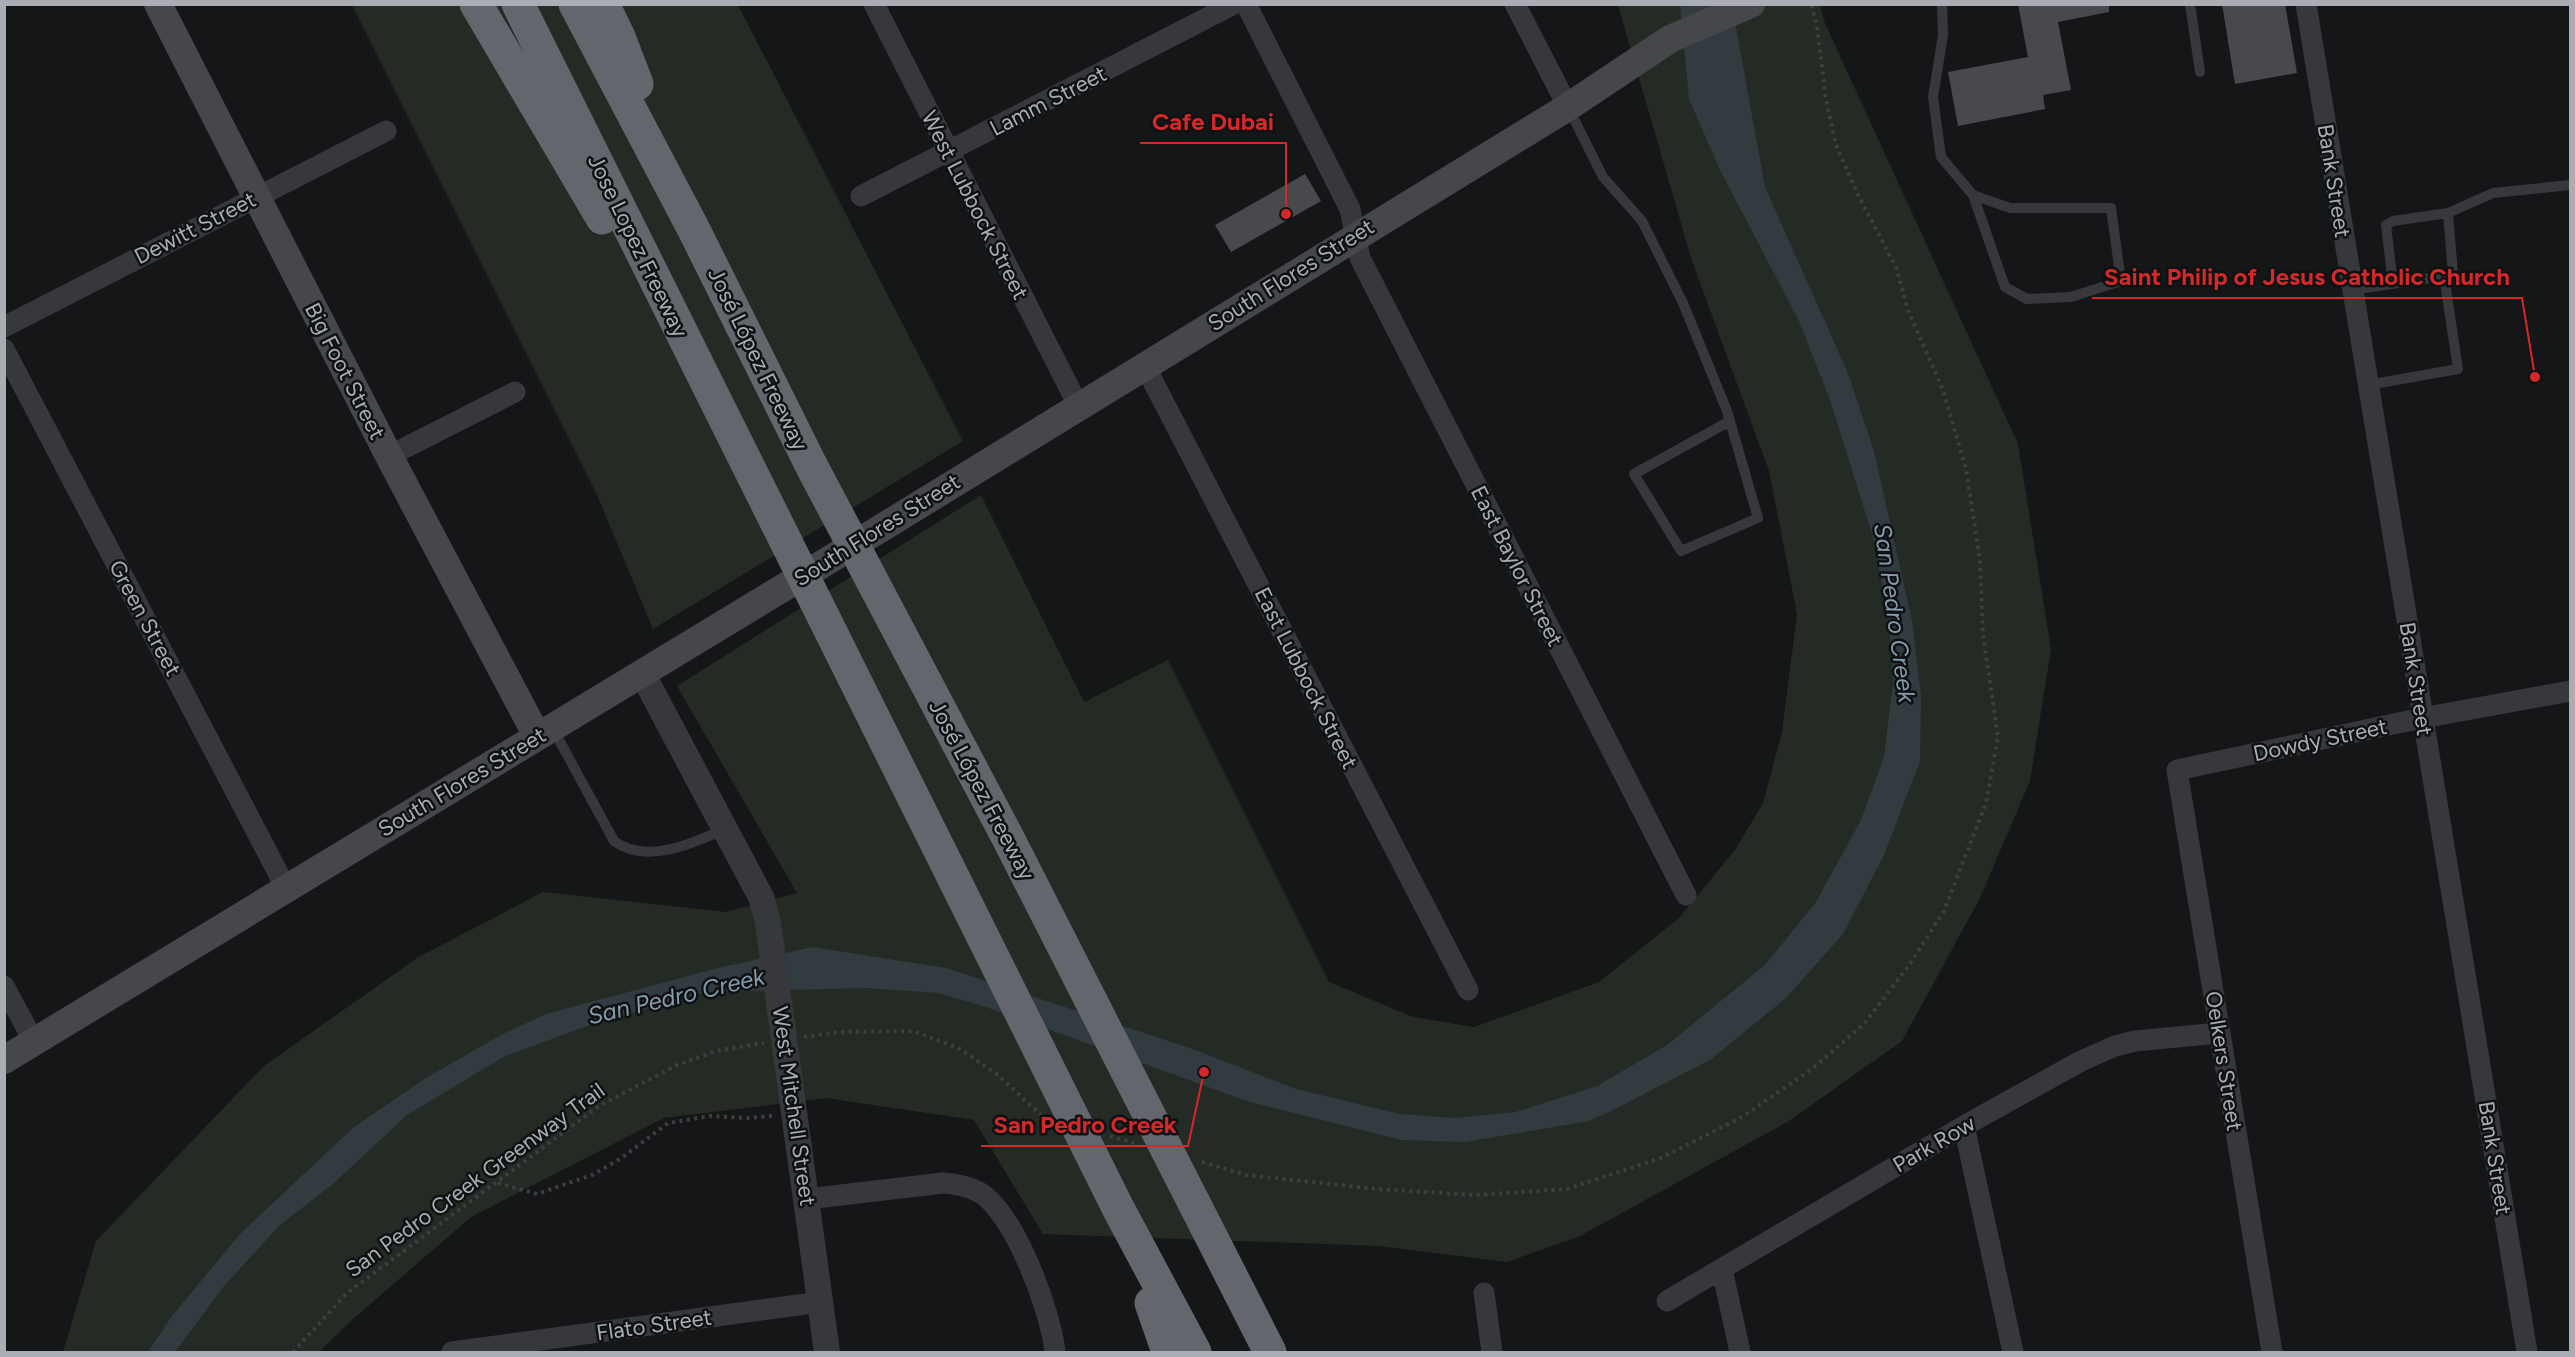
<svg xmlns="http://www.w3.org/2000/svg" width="2575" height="1357" font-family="Figtree,sans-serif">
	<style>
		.green { fill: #242b24 }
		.water { fill: #323b40 }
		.building { fill: #48494c }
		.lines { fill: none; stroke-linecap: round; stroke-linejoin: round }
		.path { stroke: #3d3f42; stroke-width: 4; stroke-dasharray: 3 4.5; stroke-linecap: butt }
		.service { stroke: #37383b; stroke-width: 10 }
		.minor { stroke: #37383b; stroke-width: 21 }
		.tertiary { stroke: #37383b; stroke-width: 26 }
		.secondary { stroke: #45474b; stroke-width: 28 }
		.motorway { stroke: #63666c; stroke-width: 33 }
		.labels { text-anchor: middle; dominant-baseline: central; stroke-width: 5; stroke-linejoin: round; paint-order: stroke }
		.street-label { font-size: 22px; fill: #a9aeb5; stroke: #101112 }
		.water-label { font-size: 24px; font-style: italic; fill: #849cac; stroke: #101112 }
		.leader { fill: none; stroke: #d62828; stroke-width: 2 }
		.callout-dot { fill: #d62828; stroke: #101112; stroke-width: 2 }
		.callout-label { font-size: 24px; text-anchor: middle; font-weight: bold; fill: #d62828; stroke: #101112; stroke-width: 5; stroke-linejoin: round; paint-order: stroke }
	</style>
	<rect width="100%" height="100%" fill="#151617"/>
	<path class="green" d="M352 5H738L963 441 653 629 597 495Z
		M1618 5H1820L1824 21 2018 444 2051 649 2030 781 1979 900 1902 1041 1789 1121 1580 1236 1507 1262 1379 1246 1043 1234 974 1120 826 1098 664 1118 471 1217 352 1320 319 1352H63L96 1241 264 1066 417 958 543 892 726 912 797 893 677 686 981 495 1084 702 1168 660 1329 982 1413 1017 1474 1027 1599 982 1679 918 1735 850 1763 803 1782 732 1797 614 1769 471 1691 258Z"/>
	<path class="water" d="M1680 5H1732L1765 187 1847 371 1874 451 1912 621 1921 696 1920 761 1884 855 1843 934 1786 998 1710 1060 1611 1111 1589 1121 1465 1142 1401 1140 1250 1102 986 1007 938 993 867 988 706 992 587 1026 505 1056 407 1115 334 1183 279 1226 224 1286 175 1352H148L172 1316 240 1234 354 1127 426 1078 501 1035 546 1014 718 968 813 947 946 968 1193 1049 1296 1089 1400 1114 1455 1118 1516 1112 1597 1086 1667 1045 1765 965 1816 902 1861 820 1884 757 1893 683 1889 621 1873 537 1830 400 1799 321 1720 170 1689 99Z"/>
	<path class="building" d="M2018 4H2109V12L2058 22 2071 90 2043 95 2045 109 1958 126 1948 72 2028 57Z
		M2222 4H2285L2297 73 2235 84Z
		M1305 174 1321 201 1231 252 1215 225Z"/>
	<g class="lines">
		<path class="path" d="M804 1037 838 1032 914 1031 960 1049 998 1075 1042 1116
			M1110 1136 1134 1143
			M1202 1162 1246 1175 1376 1189 1475 1195 1567 1189 1661 1158 1742 1117 1813 1068 1864 1024 1910 964 1944 911 1986 803 1998 737 1983 635 1980 560 1966 469 1943 390 1908 310 1896 267 1857 193 1836 145 1826 99 1817 27 1811 4
			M498 1183 537 1194 592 1175 620 1159 668 1123 711 1116 747 1118 772 1116
			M293 1352 347 1293 599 1106 677 1065 716 1051 764 1043"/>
		<path class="service" d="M1942 4 1943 35 1933 97 1941 157 1973 195 2005 287 2027 299 2071 297 2121 281 2111 208H2010L1973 195
			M2190 4 2200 72
			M1568 107 1603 177 1642 221 1683 303 1727 411 1758 518 1681 551 1634 474 1730 421
			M2444 276 2453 274 2448 213
			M2393 284 2386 225 2393 221 2448 213 2493 193 2570 185
			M2352 290 2444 276 2458 369 2368 385
			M552 727 614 841C646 865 694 843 725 829"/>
		<path class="minor" d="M874 4 1078 405
			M1246 4 1350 209 1360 258 1686 895
			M1515 4 1568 107
			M2306 4 2527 1352
			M861 196 1234 4
			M4 327 386 131
			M4 349 286 888
			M1145 366 1468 990
			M389 456 515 392
			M4 986 34 1042
			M1964 1126 2013 1352
			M807 1199 943 1183C956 1184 968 1186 979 1192 1015 1213 1051 1312 1055 1352
			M1722 1269 1740 1352
			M1484 1293 1492 1352
			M1667 1301 1964 1126 2081 1061 2115 1046 2135 1041 2219 1033
			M452 1352 820 1302
			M2272 1352 2177 770 2422 718 2570 691"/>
		<path class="tertiary" d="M642 673 762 899 768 923 827 1352"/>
		<path class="secondary" d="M158 4 389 456 537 736
			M4 1060 857 543 1568 107 1670 39 1751 4"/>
		<path class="motorway" d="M476 4 602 218
			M518 4 1118 1208 1195 1352
			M575 4 693 228 811 465 1008 838 1270 1352
			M603 4 619 37 637 84
			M1151 1303 1168 1352"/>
	</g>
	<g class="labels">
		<g class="street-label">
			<text transform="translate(1048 101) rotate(-27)">Lamm Street</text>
			<text transform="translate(2334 181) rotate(81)">Bank Street</text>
			<text transform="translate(975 205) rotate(63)">West Lubbock Street</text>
			<text transform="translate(195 228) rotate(-27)">Dewitt Street</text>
			<text transform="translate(638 246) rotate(64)">Jose Lopez Freeway</text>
			<text transform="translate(1291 275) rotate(-32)">South Flores Street</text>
			<text transform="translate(758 359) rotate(64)">José López Freeway</text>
			<text transform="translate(345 371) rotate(63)">Big Foot Street</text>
			<text transform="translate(877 530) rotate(-32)">South Flores Street</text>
			<text transform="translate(1517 566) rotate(63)">East Baylor Street</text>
			<text transform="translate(145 618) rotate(62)">Green Street</text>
			<text transform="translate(1306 678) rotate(63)">East Lubbock Street</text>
			<text transform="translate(2416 679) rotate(81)">Bank Street</text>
			<text transform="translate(2320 740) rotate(-12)">Dowdy Street</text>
			<text transform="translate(462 782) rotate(-31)">South Flores Street</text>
			<text transform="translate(982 790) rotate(62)">José López Freeway</text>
			<text transform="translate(2224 1061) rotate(81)">Oelkers Street</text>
			<text transform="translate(794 1106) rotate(82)">West Mitchell Street</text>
			<text transform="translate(1934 1144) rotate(-30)">Park Row</text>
			<text transform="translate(2495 1158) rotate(81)">Bank Street</text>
			<text transform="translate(475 1180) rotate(-36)">San Pedro Creek Greenway Trail</text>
			<text transform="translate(654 1325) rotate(-8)">Flato Street</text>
		</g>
		<g class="water-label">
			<text transform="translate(1895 613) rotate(82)">San Pedro Creek</text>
			<text transform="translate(676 996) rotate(-13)">San Pedro Creek</text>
		</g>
	</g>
	<path class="leader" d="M1286 214L1286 143H1140M2535 377L2522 298H2092M1204 1072L1188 1146H981"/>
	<g class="callout-dot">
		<circle cx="1286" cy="214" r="6"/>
		<circle cx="2535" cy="377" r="6"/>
		<circle cx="1204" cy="1072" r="6"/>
	</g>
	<g class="callout-label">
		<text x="1213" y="130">Cafe Dubai</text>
		<text x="2307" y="285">Saint Philip of Jesus Catholic Church</text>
		<text x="1085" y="1133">San Pedro Creek</text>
	</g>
	<rect width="2575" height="1357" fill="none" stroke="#a9aeb5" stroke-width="12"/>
</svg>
